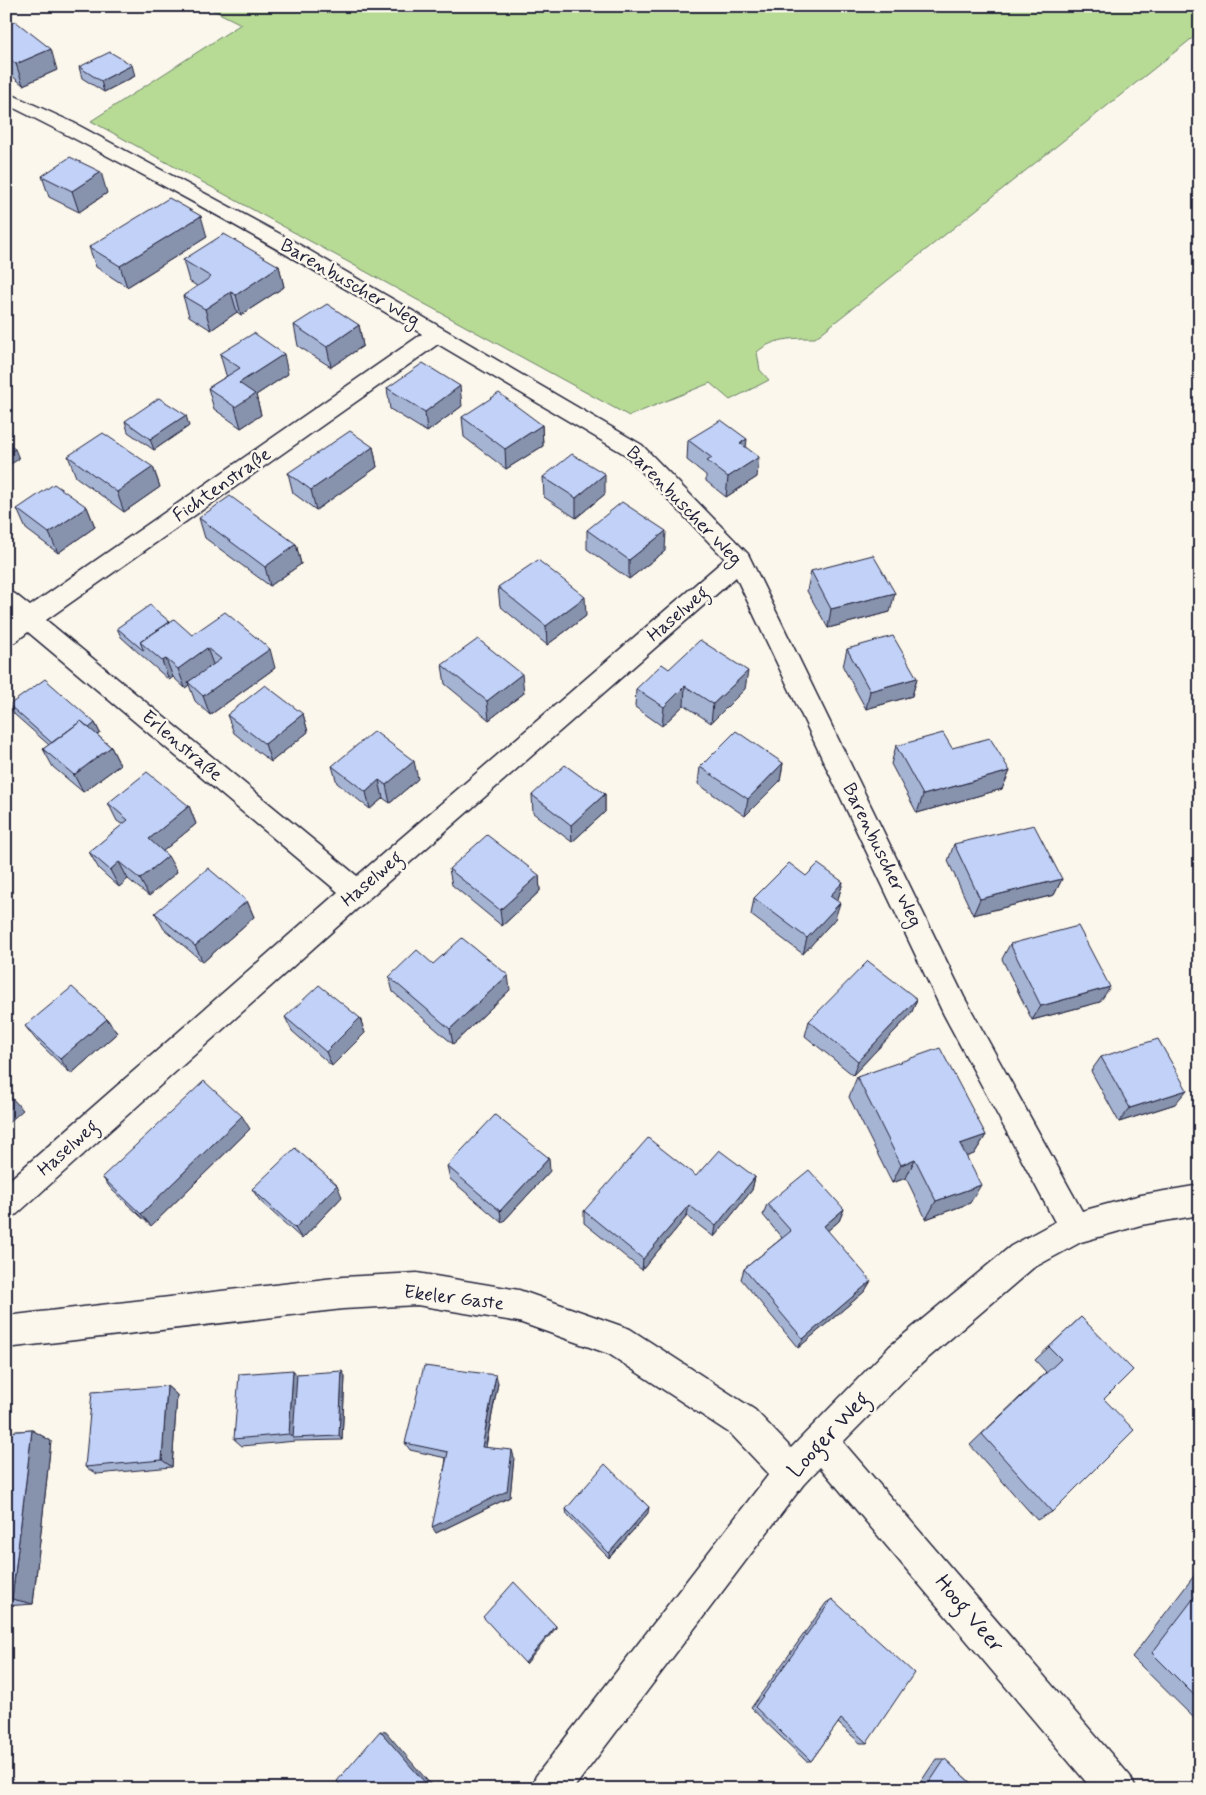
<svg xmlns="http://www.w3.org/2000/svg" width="1206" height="1795" font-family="Mynerve,sans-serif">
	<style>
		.green { fill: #b7db95; stroke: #6c7e68 }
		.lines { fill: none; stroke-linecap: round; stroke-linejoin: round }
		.minor-casing { stroke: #22223b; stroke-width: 3 }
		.minor { fill: #fbf7ec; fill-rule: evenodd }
		.wall { fill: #a6b4d4; stroke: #22223b }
		.shaded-wall { fill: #8792ad; stroke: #22223b }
		.building { fill: #c1d1f7; stroke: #22223b }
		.labels { text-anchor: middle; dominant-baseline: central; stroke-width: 5; stroke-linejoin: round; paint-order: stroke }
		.street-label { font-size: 19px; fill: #22223b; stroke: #fbf7ec }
		.near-street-label { font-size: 22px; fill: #22223b; stroke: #fbf7ec }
	</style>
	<rect width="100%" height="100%" fill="#fbf7ec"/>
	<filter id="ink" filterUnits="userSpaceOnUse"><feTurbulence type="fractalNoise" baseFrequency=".02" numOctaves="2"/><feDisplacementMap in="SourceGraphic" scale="10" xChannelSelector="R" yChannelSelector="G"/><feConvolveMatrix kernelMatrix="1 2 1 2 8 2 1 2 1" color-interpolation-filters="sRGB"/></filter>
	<g filter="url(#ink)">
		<path class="green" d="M205 6H1200V32L815 338C794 338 773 338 757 352L760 370 769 380 730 400 710 383 629 416 91 121 241 24Z"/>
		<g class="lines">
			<g class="minor-casing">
				<path id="minor" d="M6 92 74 123 293 241 642 445 748 554 964 997 1082 1211 1141 1195 1200 1185V1215L1141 1225 1081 1242 1033 1268 914 1370 843 1442 1130 1776 1136 1789H1092L820 1467 803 1485 573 1789H530L536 1776 769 1474 731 1434 609 1354 519 1322 417 1305 343 1309 6 1348V1316L343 1277 417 1273 519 1290 630 1329 755 1410 791 1448 890 1346 1011 1246 1055 1222 944 1015 736 577 367 900 17 1214 6 1218V1183L338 892 28 632 15 642 6 644V622L12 618 6 614V591L15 594 30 606 422 334C286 253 148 174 6 104ZM438 344 626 455 725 559 357 876 46 620Z"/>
			</g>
			<use href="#minor" class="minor"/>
		</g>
		<path class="wall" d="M6 25 57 70 23 85 6 71Z
			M79 67 135 76 104 92 82 78Z
			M42 176 107 193 79 212 49 197Z
			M207 237 127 287 96 267 89 247Z
			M183 260 279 266 284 287 241 315 237 312 211 330 189 316 183 296 197 286 189 281Z
			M294 325H359L363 346 331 367 298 346Z
			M220 354 288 374 256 395 261 415 241 428 214 409 208 388 227 376 226 375Z
			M387 388 462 406 427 432 390 409Z
			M462 417 542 425 543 446 506 469 464 437Z
			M125 421 189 426 154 450 128 432Z
			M688 440 746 447 757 477 726 497 706 481V475L687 460Z
			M373 447 377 467 316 510 293 493 288 473Z
			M68 456 153 467 160 487 124 512 76 477Z
			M543 477 605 494 576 518 544 497Z
			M87 507 95 527 58 553 26 529 17 509Z
			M199 518 296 544 301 564 270 586 205 538Z
			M587 530 665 551 629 579 587 549Z
			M811 571 890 612 828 628 807 591Z
			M498 587 586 616 547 645 500 606Z
			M170 622 192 635 275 668 210 715 195 701 189 685 185 688 173 677 169 680 121 637 117 628Z
			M847 649 917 678 912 696 866 709 843 667Z
			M442 665 524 693 489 720 445 684Z
			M669 669 745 689 711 723 684 705 662 726 635 707 636 689Z
			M9 705 95 723 100 733 97 735 111 747 120 765 83 792 53 767 43 749 49 745 14 714Z
			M303 714 308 732 271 762 234 733 227 715Z
			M896 746 952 748 1010 771 1002 789 917 813 891 764Z
			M783 763 780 781 745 816 698 784 700 767Z
			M332 766 418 779 390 803 383 798 370 809 337 783Z
			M605 794V812L572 842 533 813 532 795Z
			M108 803 189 806 196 824 163 851 177 872 149 896 128 879 119 887 99 869 89 852 123 825 117 821Z
			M954 844 1062 879 1054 895 973 915 948 861Z
			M449 869 539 875 540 891 502 926 452 885Z
			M806 876 843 882 838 899 836 901 835 919 803 954 751 915 754 898Z
			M247 901 254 917 203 962 164 929 155 913Z
			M1010 944 1100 1002 1032 1020 1002 959Z
			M433 964 510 990 453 1044 393 992 389 977Z
			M917 999 911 1014 853 1075 805 1036 809 1021Z
			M285 1017 360 1018 365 1033 332 1066 292 1031Z
			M107 1019 117 1033 71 1074 37 1041 25 1026Z
			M1101 1057 1175 1104 1119 1122 1091 1071Z
			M857 1077 986 1135 974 1154 966 1156 970 1203 926 1219 906 1178 892 1183 849 1097Z
			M250 1129 151 1226 112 1190 102 1177Z
			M447 1166 550 1171 502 1223 450 1179Z
			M696 1176 755 1177 752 1190 714 1237 687 1216 642 1270 584 1223V1211Z
			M252 1189 342 1197 302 1239 260 1201Z
			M767 1204 844 1209 839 1221 827 1231 865 1291 798 1348 741 1279 744 1269 782 1238 763 1215Z
			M1081 1317 1104 1399 1052 1512 1037 1520 970 1445 1046 1372 1035 1360Z
			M297 1374 345 1376 342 1440 296 1441 242 1446 234 1439Z
			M498 1383 486 1447 514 1457 510 1497 436 1533 446 1458 410 1450 405 1443Z
			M167 1386 177 1395 172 1467 97 1474 85 1467Z
			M32 1430 51 1441 33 1604 6 1606V1432Z
			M566 1509 648 1513 609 1558 567 1515Z
			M1200 1568V1724L1132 1657Z
			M832 1599 867 1743H860L838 1723 811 1761H806L751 1708 826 1603Z
			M936 1759H945L977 1789H916Z"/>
		<path class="shaded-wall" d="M51 49 57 70 23 85 16 64Z
			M132 65 135 76 104 92 101 81Z
			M101 172 107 193 79 212 72 191Z
			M201 216 207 237 127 287 120 266Z
			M279 266 284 287 241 315 236 295Z
			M231 292 237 312 211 330 205 309Z
			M359 325 363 346 331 367 327 347Z
			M284 354 288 374 256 395 261 415 241 428 235 407 239 383Z
			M460 386 462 406 427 432 425 412Z
			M186 415 189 426 154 450 150 439Z
			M542 425 543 446 506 469 505 449Z
			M747 439 745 459 740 443Z
			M373 447 377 467 316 510 311 490Z
			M15 449 19 459 6 467V454Z
			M759 457 757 477 726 497 728 477Z
			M153 467 160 487 124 512 117 492Z
			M605 474V494L576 518V498Z
			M87 507 95 527 58 553 49 533Z
			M666 531 665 551 629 579V560Z
			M296 544 301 564 270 586 265 567Z
			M895 593 890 612 828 628 831 609Z
			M585 597 586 616 547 645 546 626Z
			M207 648 214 667 188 682 189 685 185 688 178 669Z
			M270 649 275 668 210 715 203 696Z
			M166 659 173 677 169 680 162 661Z
			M748 671 745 689 711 723 713 704Z
			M522 674 524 693 489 720 487 701Z
			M917 678 912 696 866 709 870 691Z
			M685 686 684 705 662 726 664 707Z
			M303 714 308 732 271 762 265 744Z
			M95 723 100 733 64 758 59 749Z
			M111 747 120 765 83 792 74 775Z
			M414 761 418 779 390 803 386 785Z
			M783 763 780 781 745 816 748 799Z
			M1010 771 1002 789 917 813 923 795Z
			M379 780 383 798 370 809 366 792Z
			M605 794V812L572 842 571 825Z
			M189 806 196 824 157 856 149 839Z
			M168 856 177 872 149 896 140 879Z
			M119 862 128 879 119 887 110 870Z
			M539 875 540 891 502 926 500 910Z
			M1062 879 1054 895 973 915 980 899Z
			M843 882 838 899 825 912 830 896Z
			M247 901 254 917 203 962 195 946Z
			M840 903 835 919 803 954 807 938Z
			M508 975 510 990 453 1044 450 1029Z
			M1110 987 1100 1002 1032 1020 1041 1006Z
			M917 999 911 1014 853 1075 858 1061Z
			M360 1018 365 1033 332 1066 326 1052Z
			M107 1019 117 1033 71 1074 60 1059Z
			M1187 1090 1175 1104 1119 1122 1130 1108Z
			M11 1097 23 1110 6 1125V1101Z
			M242 1116 250 1129 151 1226 141 1214Z
			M986 1135 974 1154 949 1163 960 1144Z
			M549 1158 550 1171 502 1223 500 1211Z
			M915 1159 906 1178 892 1183 901 1165Z
			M755 1177 752 1190 714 1237 716 1226Z
			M337 1185 342 1197 302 1239 295 1228Z
			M981 1185 970 1203 926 1219 936 1201Z
			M689 1205 687 1216 642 1270 643 1259Z
			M844 1209 839 1221 819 1238 824 1226Z
			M871 1281 865 1291 798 1348 803 1339Z
			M293 1370 300 1379 293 1438 289 1434Z
			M342 1371 345 1376 342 1440 339 1436Z
			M496 1375 498 1383 484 1454 482 1447Z
			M167 1386 177 1395 172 1467 162 1460Z
			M32 1430 51 1441 33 1604 12 1599Z
			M512 1450 514 1457 510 1497 436 1533 432 1527Z
			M649 1507 648 1513 609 1558V1553Z
			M556 1626V1628L526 1664 525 1663Z
			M380 1731 386 1732 431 1785 428 1789H424Z"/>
		<path class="building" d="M15 21 51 49 16 64 6 56V25Z
			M110 52 132 65 101 81 79 67Z
			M70 157 101 172 72 191 42 176Z
			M169 198 201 216 120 266 89 247Z
			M224 234 279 266 236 295 231 292 205 309 183 296 211 277 183 260Z
			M327 304 359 325 327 347 294 325Z
			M254 333 284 354 239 383 255 394 235 407 208 388 240 368 220 354Z
			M423 363 460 386 425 412 387 388Z
			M499 393 542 425 505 449 462 417Z
			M159 398 186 415 150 439 125 421Z
			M721 420 747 439 740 443 759 457 728 477 707 461 712 458 688 440Z
			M350 431 373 447 311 490 288 473Z
			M103 433 153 467 117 492 68 456Z
			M6 443 15 449 6 454Z
			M572 454 605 474 576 498 543 477Z
			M54 484 87 507 49 533 17 509Z
			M230 496 296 544 265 567 199 518Z
			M622 502 666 531 629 560 587 530Z
			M873 555 895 593 831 609 811 571Z
			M538 560 585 597 546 626 498 587Z
			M150 605 170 622 140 642 144 651 117 628Z
			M225 612 270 649 203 696 188 682 221 659 207 648 178 669 166 659 162 661 140 642 174 619 192 635Z
			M893 636 917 678 870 691 847 649Z
			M478 639 522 674 487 701 442 665Z
			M700 640 748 671 713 704 685 686 664 707 636 689 662 664 669 669Z
			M45 679 95 723 89 728 81 721 52 743 9 705Z
			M265 685 303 714 265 744 227 715Z
			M81 721 111 747 74 775 43 749Z
			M374 731 414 761 386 785 379 780 366 792 332 766Z
			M736 731 783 763 748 799 700 767Z
			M943 733 952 748 990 738 1010 771 923 795 896 746Z
			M565 765 605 794 571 825 532 795Z
			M147 772 189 806 149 839 168 856 140 879 119 862 110 870 89 852 128 820 108 803Z
			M1034 825 1062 879 980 899 954 844Z
			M487 835 539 875 500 910 449 869Z
			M789 863 806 876 818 864 843 882 830 896 840 903 807 938 754 898Z
			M208 868 247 901 195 946 155 913Z
			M1078 926 1110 987 1041 1006 1010 944Z
			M462 938 508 975 450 1029 389 977 417 950 433 964Z
			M868 961 917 999 858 1061 809 1021Z
			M319 985 360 1018 326 1052 285 1017Z
			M72 987 107 1019 60 1059 25 1026Z
			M1158 1039 1187 1090 1130 1108 1101 1057Z
			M940 1048 986 1135 960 1144 981 1185 936 1201 915 1159 901 1165 857 1077Z
			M204 1081 242 1116 141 1214 102 1177Z
			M6 1092 11 1097 6 1101Z
			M495 1115 549 1158 500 1211 447 1166Z
			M648 1138 696 1176 719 1150 755 1177 716 1226 689 1205 643 1259 584 1211Z
			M295 1148 337 1185 295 1228 252 1189Z
			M809 1170 844 1209 824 1226 871 1281 803 1339 744 1269 791 1231 767 1204Z
			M1081 1317 1133 1370 1104 1399 1134 1430 1052 1512 982 1434 1061 1359 1049 1347Z
			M424 1366 496 1375 482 1447 512 1450 507 1491 432 1527 448 1452 405 1443Z
			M293 1370 289 1434 234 1439 239 1374Z
			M342 1371 339 1436 293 1438 297 1374Z
			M167 1386 162 1460 85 1467 92 1392Z
			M32 1430 12 1599H6V1432Z
			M605 1464 649 1507 609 1553 566 1509Z
			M514 1582 556 1626 525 1663 483 1617Z
			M1200 1590V1701L1152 1653Z
			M832 1599 914 1673 867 1743 841 1719 811 1761 755 1707Z
			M380 1731 427 1785 424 1789H343L337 1781Z
			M945 1759 977 1789H925Z"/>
	</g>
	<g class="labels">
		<g class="street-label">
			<text transform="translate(350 283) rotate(30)">Barenbuscher Weg</text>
			<text transform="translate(222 485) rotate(-35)">Fichtenstraße</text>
			<text transform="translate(684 506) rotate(46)">Barenbuscher Weg</text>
			<text transform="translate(678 614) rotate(-41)">Haselweg</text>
			<text transform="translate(182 746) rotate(40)">Erlenstraße</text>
			<text transform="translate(882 855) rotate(64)">Barenbuscher Weg</text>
			<text transform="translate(372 879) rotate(-41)">Haselweg</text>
			<text transform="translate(68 1148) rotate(-42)">Haselweg</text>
			<text transform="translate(454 1298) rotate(7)">Ekeler Gaste</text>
		</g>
		<g class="near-street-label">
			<text transform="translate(829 1435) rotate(-47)">Looger Weg</text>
			<text transform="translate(969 1614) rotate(50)">Hoog Veer</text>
		</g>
	</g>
	<rect width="1206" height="1795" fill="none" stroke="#fbf7ec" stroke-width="25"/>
	<rect x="12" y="12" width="1181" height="1770" fill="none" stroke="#22223b" stroke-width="2" filter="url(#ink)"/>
</svg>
